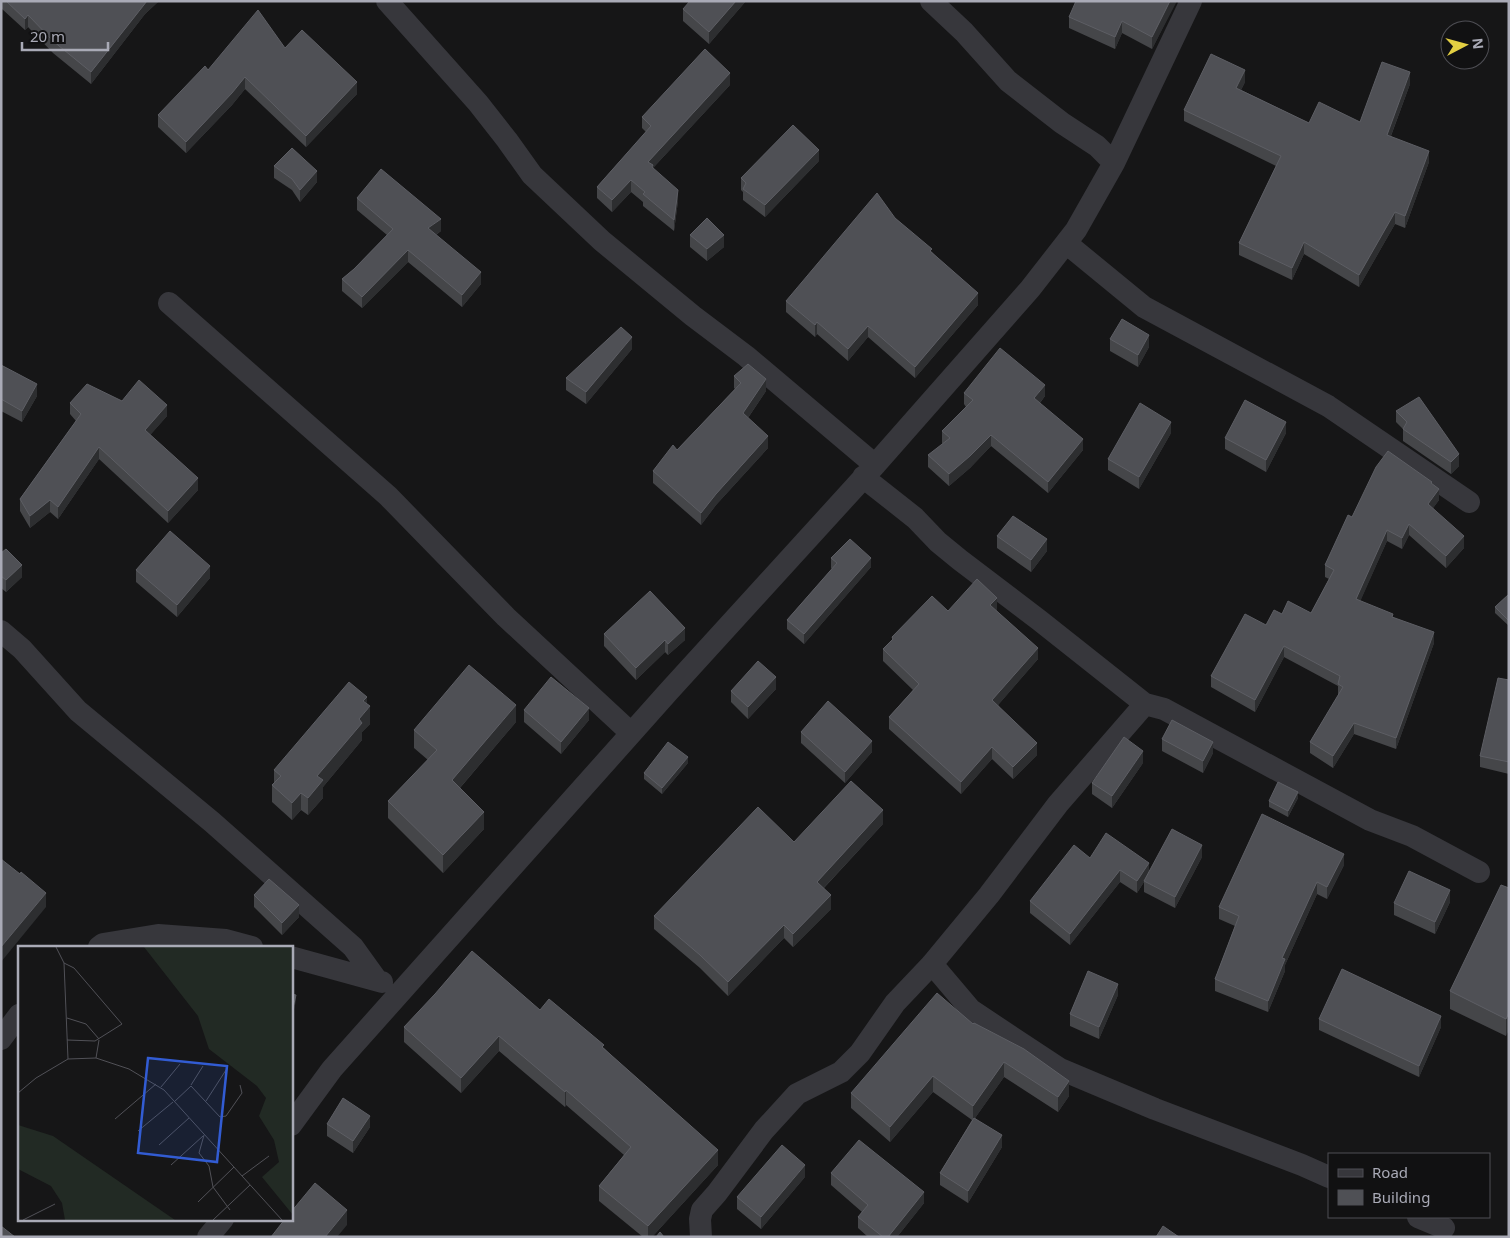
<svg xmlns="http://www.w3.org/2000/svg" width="1510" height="1238" font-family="'Noto Sans',sans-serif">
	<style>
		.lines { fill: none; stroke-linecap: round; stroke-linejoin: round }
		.street { stroke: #37373c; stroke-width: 22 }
		.wall { fill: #454649 }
		.shaded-wall { fill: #2d2e30 }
		.building { fill: #4f5055; stroke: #5d5e64 }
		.inset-road { fill: none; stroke: #515157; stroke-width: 1 }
		.view { fill: #325cd3; fill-opacity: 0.15; stroke: #325cd3; stroke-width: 2.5 }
		.inset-edge { fill: none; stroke: #a9aab6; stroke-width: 2.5 }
	</style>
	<rect width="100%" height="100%" fill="#161617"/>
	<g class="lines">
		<path class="street" d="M387 1 478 103 507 140 532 175 602 241 693 316 746 356 875 465
			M931 1 964 32 1008 81 1062 123 1097 146 1114 163
			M1066 243 1144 307 1328 406 1469 502
			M169 303 388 496 506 617 631 733
			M1 631 22 649 78 711 212 822 353 947 376 979
			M1145 704 1164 709 1370 820 1412 836 1479 872
			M99 947 103 944 158 935 226 940 252 947
			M291 957 382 982
			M932 964 971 1010 1060 1069 1155 1109 1302 1165 1329 1177
			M1 1039 19 1015
			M291 1125 332 1069 669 691 875 465 1030 289 1076 230 1114 163 1191 1
			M1418 1217 1444 1228
			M208 1237 223 1219
			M701 1237 700 1219 702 1210 717 1193 764 1130 797 1094 841 1072 860 1053 895 1003 932 964 989 895 1058 804 1145 704 1039 620 960 560 938 542 915 518 863 477"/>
	</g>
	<path class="wall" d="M1 1H159L145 14 91 84 53 53 28 27 25 30 2 9H1Z
		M746 1 709 44 683 21V9Z
		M1176 1 1152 49 1122 33 1115 49 1069 28V17Z
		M285 48 357 94 306 147 245 89 232 105 186 153 158 127V115L208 70Z
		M1245 82 1241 90 1309 123 1360 122 1410 84 1391 136 1429 162 1405 228 1395 224 1359 287 1304 254 1292 280 1239 255V243L1276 166 1184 121V110Z
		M730 85 653 168 678 201 674 231 643 206V202L631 192 612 212 597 198V187L646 132 642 128V117Z
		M819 161 765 217 743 200V192L741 190V178Z
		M274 166 317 182 300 202 292 190 274 178Z
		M357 198 441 231 436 235 481 284 462 307 408 262 362 308 342 291V279L354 269 387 235 357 210Z
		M895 218 932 252 978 305 915 378 868 337 848 361 817 334 815 337 786 312V301Z
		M690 235 724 247 707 261 690 247Z
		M1110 339 1149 347 1138 367 1110 351Z
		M632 349 586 404 566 390V378Z
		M1 365 37 396 22 422 1 411Z
		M734 376 766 391 748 418 768 448 716 505 701 525 653 483V471L677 450 735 389 734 388Z
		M964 393 1045 396 1040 403 1083 450 1048 493 991 446 970 468 949 486 928 467V455L943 444 942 443V431L966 407 964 404Z
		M122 401 167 416 150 435 198 490 168 523 99 459 58 519 50 512 30 528 20 511V499L76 421 70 414V403Z
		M1396 411 1459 466 1451 474 1403 441V429L1396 422Z
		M1171 433 1139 489 1108 470V459Z
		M1286 433 1266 472 1225 449V438Z
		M1432 484 1439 500 1433 508 1464 548 1446 568 1409 535 1402 549 1387 541 1360 601 1393 617 1434 643 1396 749 1354 734 1333 768 1310 753V742L1338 696V686L1284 657 1255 712 1211 687V676L1266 625 1282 614 1311 613 1329 579 1325 577V565L1352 517Z
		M997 536 1047 551 1031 572 997 548Z
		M1 553 22 577 6 592 1 588Z
		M831 558 871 567 804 644 787 629V620L832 569 831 568Z
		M136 570 210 578 177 617 136 582Z
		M1509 594V626L1495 613V607Z
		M996 610 1038 659 998 705 1037 755 1013 779 992 759 961 794 889 729V717L913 690 883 661V649L892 640V637L948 611Z
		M604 634 685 640 668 655 665 652 636 680 604 646Z
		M1509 680V774L1480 767V756Z
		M776 689 748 719 731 702V691Z
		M367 704 370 724 362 732V740L323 787V798L308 815 301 810 292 820 272 802V785L274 783V770Z
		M524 710 589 720 561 754 524 722Z
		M516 722 460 788 484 829 443 873 388 818V801L428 760 414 748V730Z
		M801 732 872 752 845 783 801 743Z
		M1162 739 1213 753 1203 773 1162 751Z
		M688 763 662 794 644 779V773Z
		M1143 763 1112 808 1092 794V783Z
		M1298 798 1288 817 1269 807V801Z
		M883 824 824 888 831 909 793 947 784 938 728 996 700 968 654 929V916L794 842Z
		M1202 857 1175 908 1144 892V882L1137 893 1120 882 1070 945 1030 913V901L1090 858 1149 872Z
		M1344 865 1327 899 1317 894 1285 965V971L1268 1012 1215 991V979L1235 926 1219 919V907Z
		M1509 888 1506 1036 1450 1009V991Z
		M254 895 299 917 282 935 254 907Z
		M1450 902 1435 934 1394 915V903Z
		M1118 995 1099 1039 1070 1026V1014Z
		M540 1010 604 1048 718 1165 652 1237H643L599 1201V1186L624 1155 566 1105 565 1107 499 1051 461 1093 404 1042V1027Z
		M1319 1019 1441 1027 1419 1077 1319 1030Z
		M973 1024 1069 1096 1058 1112 1004 1077 975 1118 1002 1147 968 1203 940 1185V1173L972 1120 933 1092 890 1142 851 1108V1093Z
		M327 1124 370 1127 353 1153 327 1136Z
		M831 1173 924 1203 897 1237H868L858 1228V1217L862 1212 831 1185Z
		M805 1177 761 1229 737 1209V1197Z"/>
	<path class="shaded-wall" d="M147 1H159L145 14 91 84V72Z
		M736 1H746L709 44V32Z
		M1170 1H1176V3L1152 49V37Z
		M28 15V27L25 30V19Z
		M1122 21V33L1115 49V37Z
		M1245 70V82L1236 100V88Z
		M1410 72V84L1387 146V135Z
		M730 73V85L653 168 648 162Z
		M245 77V89L232 105 186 153V142Z
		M357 82V94L306 147V136Z
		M819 150V161L765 217V205Z
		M1429 151V162L1405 228V216Z
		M317 171V182L300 202V190Z
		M631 180V192L612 212V200Z
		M678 190V201L674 231V220Z
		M1395 212V224L1359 287V275Z
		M441 219V231L428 240V228Z
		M724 235V247L707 261V249Z
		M1304 242V254L1292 280V268Z
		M408 250V262L362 308V297Z
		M481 272V284L462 307V295Z
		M978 293V305L915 378V367Z
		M817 322V334L815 337V325Z
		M868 326V337L848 361V349Z
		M1149 335V347L1138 367V355Z
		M632 337V349L586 404V392Z
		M766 379V391L743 425V413Z
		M37 384V396L22 422V411Z
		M1045 385V396L1034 410V398Z
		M167 405V416L145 441V430Z
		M1171 422V433L1139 489V477Z
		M1286 422V433L1266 472V460Z
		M991 435V446L970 468 949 486V474Z
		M768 436V448L716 505 701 525V513L716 494Z
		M1083 439V450L1048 493V482Z
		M99 447V459L58 519V507Z
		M1459 454V466L1451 474V462Z
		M198 478V490L168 523V511Z
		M1439 489V500L1428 515V504Z
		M50 500V512L30 528V516Z
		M1409 524V535L1402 549V538Z
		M1387 530V541L1356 611V599Z
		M1464 536V548L1446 568V556Z
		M1047 539V551L1031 572V560Z
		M871 558V567L804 644V634Z
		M22 565V577L6 592V580Z
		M210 566V578L177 617V605Z
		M997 598V610L990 617V605Z
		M685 628V640L668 655V644Z
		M1434 632V643L1396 749V738Z
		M665 640V652L636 680V668Z
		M1284 646V657L1255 712V700Z
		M1038 648V659L992 712V700Z
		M776 677V689L748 719V707Z
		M367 697V710L370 706V724L362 732V740L323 787V798L308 815V798L317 776 359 719 363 701Z
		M516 705V722L452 797V780Z
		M589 708V720L561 754V742Z
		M1354 723V734L1333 768V756Z
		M872 741V752L845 783V772Z
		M1213 742V753L1203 773V761Z
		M1037 743V755L1013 779V767Z
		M992 747V759L961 794V782Z
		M1143 751V763L1112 808V796Z
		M688 757V763L662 794V788Z
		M1298 792V798L1288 817V811Z
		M301 793V810L292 820V803Z
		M883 810V824L817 895V882Z
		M484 812V829L443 873V855Z
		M1202 845V857L1175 908V897Z
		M1344 854V865L1327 899V887Z
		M1149 863V875L1144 881V882L1137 893V881Z
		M1120 870V882L1070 945V934Z
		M1317 882V894L1285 965V971L1268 1012V1001L1282 958Z
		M1450 890V902L1435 934V922Z
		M46 893V907L1 962V947Z
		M831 895V909L793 947V934Z
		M299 905V917L282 935V923Z
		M784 925V938L728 996V982Z
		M1118 984V995L1099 1039V1027Z
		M296 995V1001L291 1022V1016Z
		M1509 1013V1030L1506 1036V1019Z
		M1441 1016V1027L1419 1077V1066Z
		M499 1036V1051L461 1093V1078Z
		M1004 1062V1077L973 1121V1106Z
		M933 1076V1092L890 1142V1127Z
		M1069 1081V1096L1058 1112V1097Z
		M566 1090V1105L565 1107V1092Z
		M370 1116V1127L353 1153V1141Z
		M1002 1135V1147L968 1203V1191Z
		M718 1150V1165L652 1237H648V1226Z
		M805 1165V1177L761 1229V1217Z
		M924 1192V1203L897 1237H888Z
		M347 1210V1225L337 1237H325Z"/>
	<path class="building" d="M6 1H147L91 72 53 41 28 15 25 19Z
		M690 1H736L709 32 683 9Z
		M1076 1H1170L1152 37 1122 21 1115 37 1069 17Z
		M258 10 285 48 302 30 357 82 306 136 245 77 232 93 186 142 158 115 205 66 208 70Z
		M705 49 730 73 648 162 653 165 652 167 678 190 674 220 643 194 645 192 631 180 612 200 597 187 651 126 642 117Z
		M1211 54 1245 70 1236 88 1309 123 1319 102 1360 122 1382 62 1410 72 1387 135 1429 151 1405 216 1395 212 1359 275 1304 242 1292 268 1239 243 1281 156 1184 110Z
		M793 125 819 150 765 205 743 189 746 183 741 178Z
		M292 148 317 171 300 190 292 179 274 166Z
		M381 169 441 219 428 228 481 272 462 295 408 250 362 297 342 279 354 269 393 229 357 198Z
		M877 193 895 218 932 249 930 251 978 293 915 367 868 326 848 349 817 322 815 325 786 301Z
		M707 218 724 235 707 249 690 235Z
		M1122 319 1149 335 1138 355 1110 339Z
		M621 327 632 337 586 392 566 378Z
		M1000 348 1045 385 1034 398 1083 439 1048 482 991 435 970 456 949 474 928 455 950 438 942 431 973 400 964 393Z
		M748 364 766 379 743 413 768 436 716 494 701 513 653 471 673 445 677 450 741 383 734 376Z
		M1 365 37 384 22 411 1 399Z
		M139 380 167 405 145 430 198 478 168 511 99 447 58 507 50 500 30 516 20 499 81 414 70 403 87 384 122 401Z
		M1419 397 1459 454 1451 462 1403 429 1407 422 1396 411Z
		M1245 400 1286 422 1266 460 1225 438Z
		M1140 403 1171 422 1139 477 1108 459Z
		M1388 451 1432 482 1431 483 1439 489 1428 504 1464 536 1446 556 1409 524 1402 538 1387 530 1356 599 1393 614 1392 617 1434 632 1396 738 1354 723 1333 756 1310 742 1343 687 1338 684 1340 676 1284 646 1255 700 1211 676 1245 614 1266 625 1274 610 1282 614 1288 601 1311 613 1334 570 1325 565 1348 515 1352 517 1376 467Z
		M1013 516 1047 539 1031 560 997 536Z
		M170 531 210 566 177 605 136 570Z
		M850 539 871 558 804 634 787 620 837 563 831 558Z
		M6 549 22 565 6 580 1 576V553Z
		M977 579 997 598 990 605 1038 648 992 700 1037 743 1013 767 992 747 961 782 889 717 919 684 883 649 893 639 892 637 932 596 948 611Z
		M650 591 685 628 668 644 665 640 636 668 604 634Z
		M1509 594V621L1495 607Z
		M758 661 776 677 748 707 731 691Z
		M469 665 516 705 452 780 484 812 443 855 388 801 437 750 414 730Z
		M551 677 589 708 561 742 524 710Z
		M1498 678 1509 680V762L1480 756Z
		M349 682 367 697 363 701 370 706 359 719 362 723 317 776 323 780 308 798 301 793 292 803 272 785 281 776 274 770Z
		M828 701 872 741 845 772 801 732Z
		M1172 720 1213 742 1203 761 1162 739Z
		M1124 737 1143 751 1112 796 1092 783Z
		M668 742 688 757 662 788 644 773Z
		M851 781 883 810 817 882 831 895 793 934 784 925 728 982 700 955 654 916 758 807 794 842Z
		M1278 782 1298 792 1288 811 1269 801Z
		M1262 814 1344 854 1327 887 1317 882 1282 958 1285 959 1268 1001 1215 979 1239 916 1219 907Z
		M1172 829 1202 845 1175 897 1144 881Z
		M1106 833 1149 863 1137 881 1120 870 1070 934 1030 901 1074 845 1090 858Z
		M1 859 20 874 21 872 46 893 1 947Z
		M1409 871 1450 890 1435 922 1394 903Z
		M269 879 299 905 282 923 254 895Z
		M1501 885 1509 888V1013L1506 1019 1450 991Z
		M472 951 540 1010 549 999 604 1045 602 1047 718 1150 648 1226 599 1186 631 1147 566 1090 565 1092 499 1036 461 1078 404 1027 435 994Z
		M1342 969 1441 1016 1419 1066 1319 1019Z
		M1088 971 1118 984 1099 1027 1070 1014Z
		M937 993 973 1024 974 1023 1024 1049 1069 1081 1058 1097 1004 1062 973 1106 933 1076 890 1127 851 1093Z
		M291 994 296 995 291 1016Z
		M343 1098 370 1116 353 1141 327 1124Z
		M974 1118 1002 1135 968 1191 940 1173Z
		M859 1140 924 1192 888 1237H883L858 1217 868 1205 831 1173Z
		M782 1145 805 1165 761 1217 737 1197Z
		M315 1183 347 1210 325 1237H271L285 1219H291V1212Z
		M1 1226 15 1237H1Z
		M1163 1226 1179 1237H1156Z
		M660 1232 664 1237H656Z"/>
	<g transform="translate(18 946)">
		<rect width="275" height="275" fill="#161617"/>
		<path d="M126 1H275V269L244 231 261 216 256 194 241 170 248 152 239 140 191 103 180 70ZM0 179 35 190 157 274H47L44 257 33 240 0 223Z" fill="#222a24"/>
		<path class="inset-road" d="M38 1 46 17 50 113M46 17 56 22 104 78 77 95 49 94M49 72 68 78 81 93M78 112 81 94M173 139 185 120M143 141 162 118M0 147 18 132 50 113 78 112 111 123 146 144 264 274M188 155 208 124M156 156 173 140 202 171 208 170 224 147 222 139M97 173 138 138M120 185 155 156M186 189 181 207 191 220 195 241 212 264M141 199 171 172M153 219 185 190M224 230 251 210M180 256 216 221M5 274 37 258M195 274 232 239"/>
		<path class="view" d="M130 112 209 120 199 216 120 207Z"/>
		<rect width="275" height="275" class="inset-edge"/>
	</g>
	<rect width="1510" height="1238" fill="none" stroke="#a9aab6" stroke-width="5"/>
	<rect x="1328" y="1153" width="162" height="65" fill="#111112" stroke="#4e4e54"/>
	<rect x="1338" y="1169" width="25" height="8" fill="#37373c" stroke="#4e4e54"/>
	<text x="1372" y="1178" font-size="15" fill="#a9aab6">Road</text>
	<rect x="1338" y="1190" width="25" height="15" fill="#4f5055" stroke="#4e4e54"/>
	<text x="1372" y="1203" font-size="15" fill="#a9aab6">Building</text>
	<g transform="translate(1465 45) rotate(84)"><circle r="24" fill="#111112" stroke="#4e4e54"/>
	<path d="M0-4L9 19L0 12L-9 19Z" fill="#e3cf42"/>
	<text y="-8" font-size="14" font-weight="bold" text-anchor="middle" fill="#a9aab6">N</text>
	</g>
	<path d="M22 42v8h86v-8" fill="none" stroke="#a9aab6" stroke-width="2.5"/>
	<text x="30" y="42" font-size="15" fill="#a9aab6" stroke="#111112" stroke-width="4" paint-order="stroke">20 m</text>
</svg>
